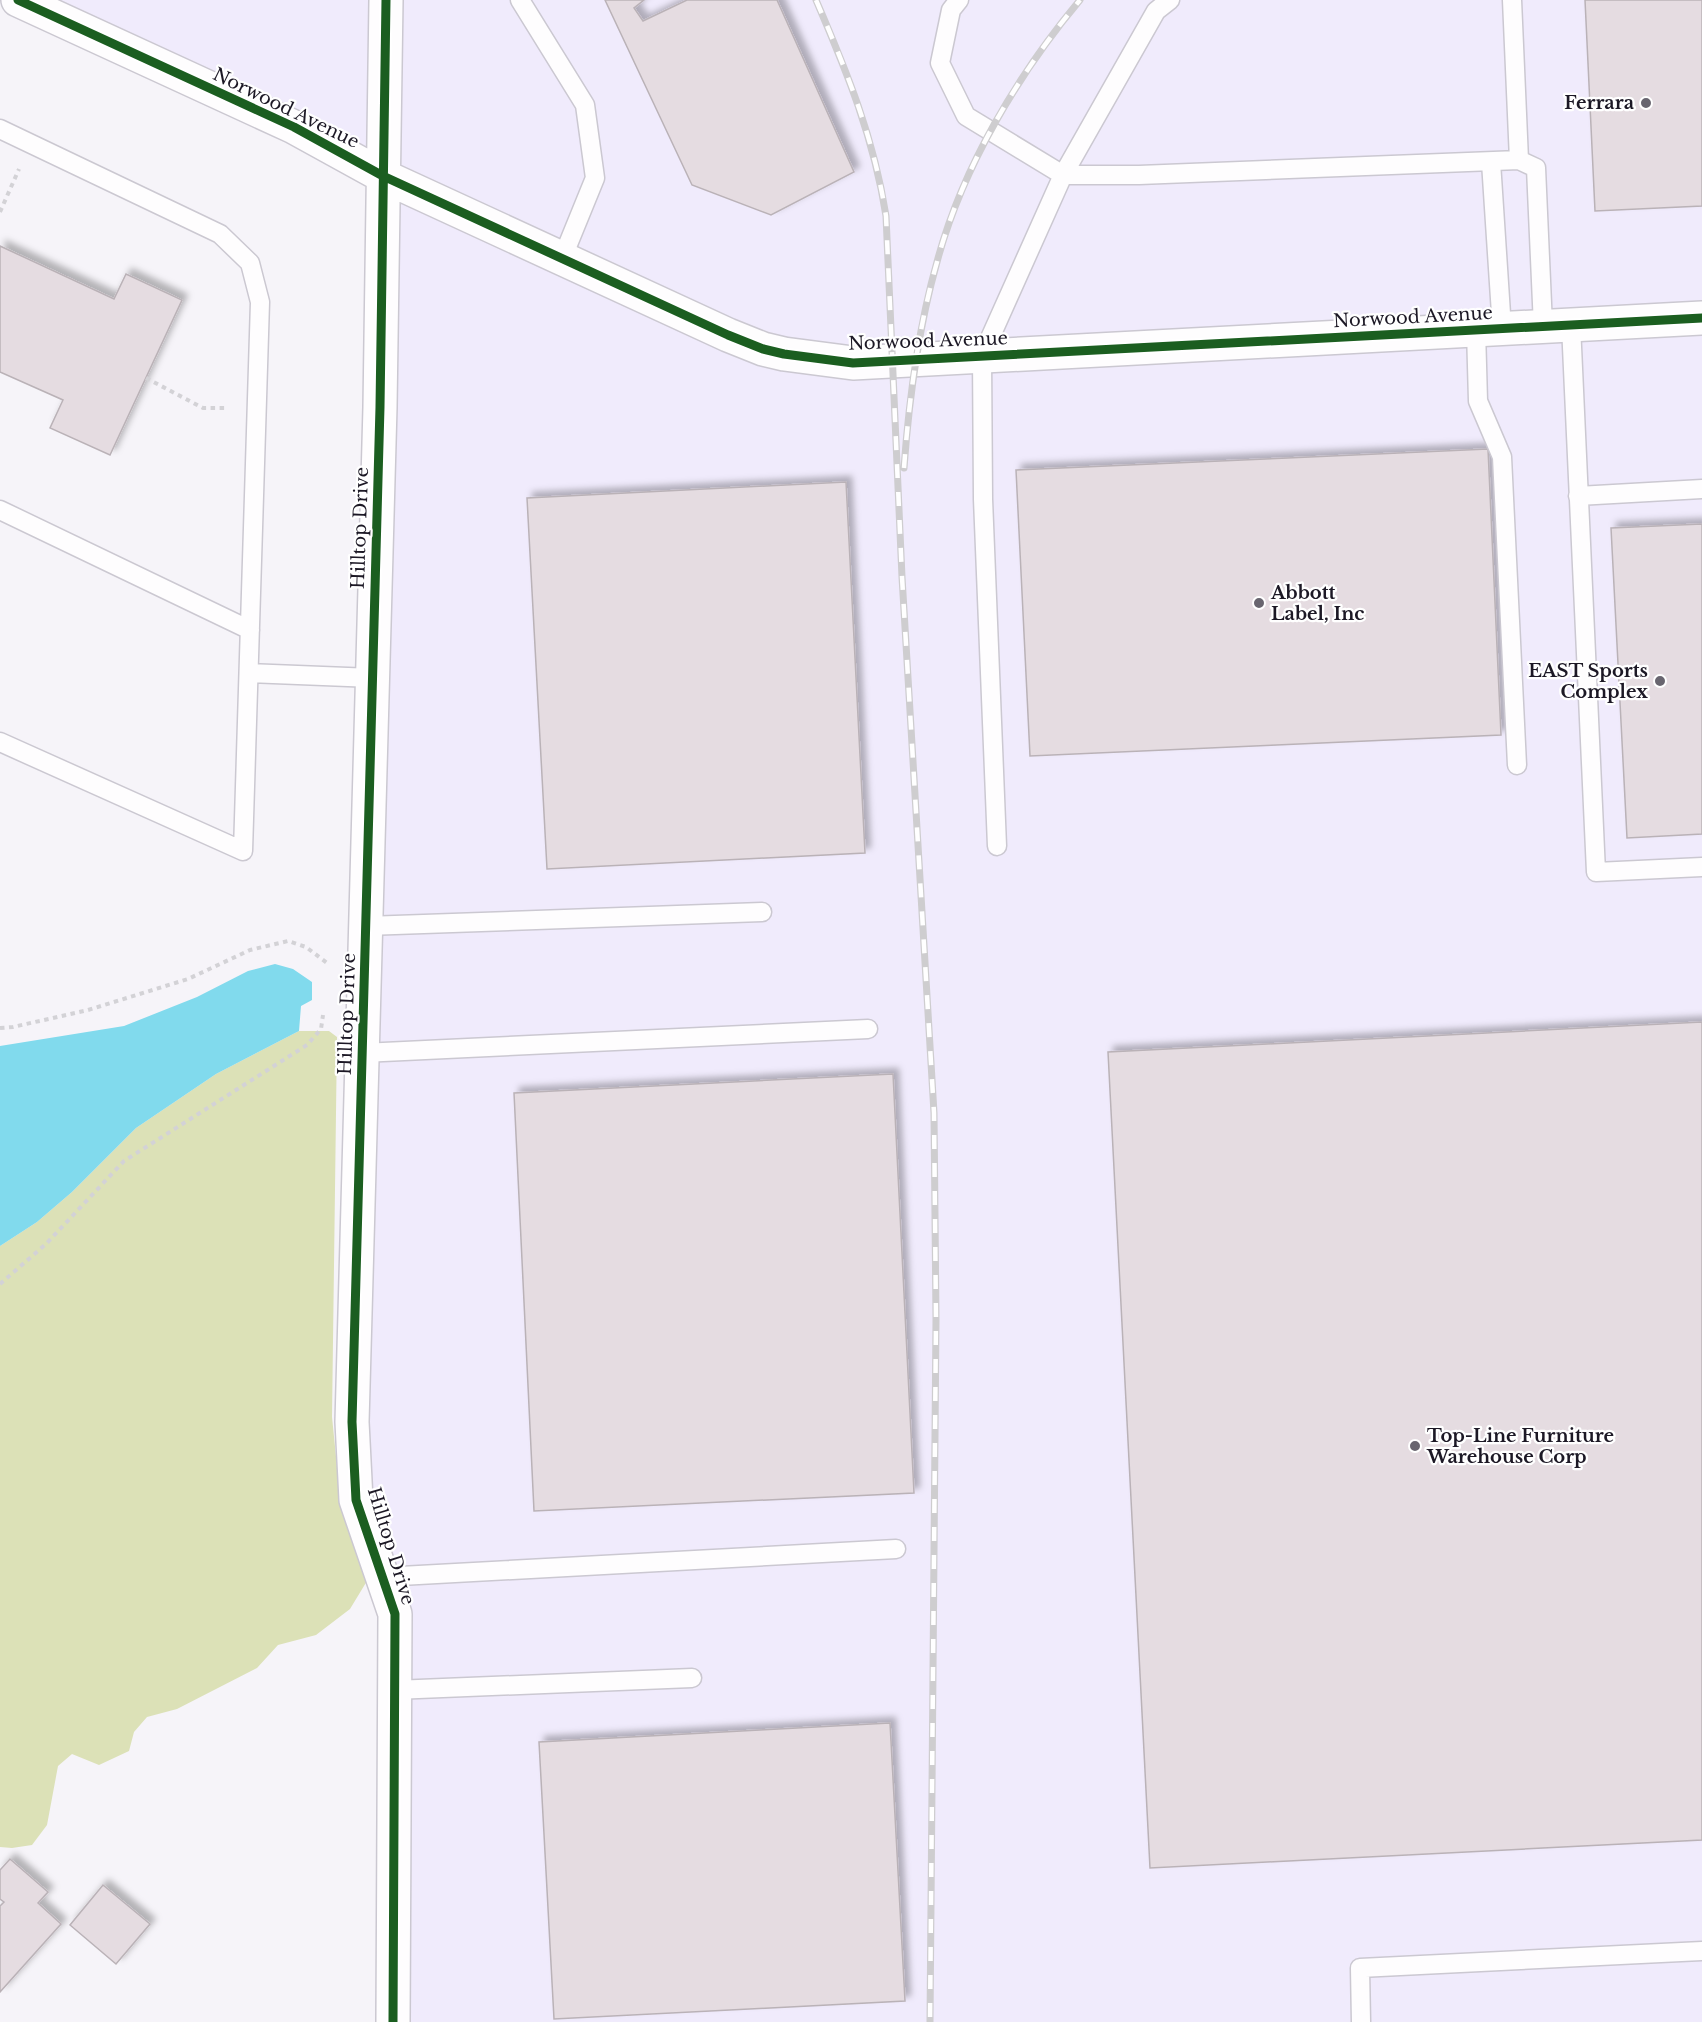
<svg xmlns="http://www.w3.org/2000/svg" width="1702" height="2022" font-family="'Libre Baskerville',serif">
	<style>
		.built { fill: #f0ebfc }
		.green { fill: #dce1b7 }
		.water { fill: #81daed }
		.building { fill: #e5dce1; stroke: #bab2b7; stroke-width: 1.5; filter: url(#shadow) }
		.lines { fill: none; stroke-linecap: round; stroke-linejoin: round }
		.service-casing { stroke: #cbc8d1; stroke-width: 21 }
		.minor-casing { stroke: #cbc8d1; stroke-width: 36 }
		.path { stroke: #d3d2d6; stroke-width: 4; stroke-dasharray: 4.5 4.5; stroke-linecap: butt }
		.service { stroke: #fefdfe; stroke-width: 18 }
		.minor { stroke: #fefdfe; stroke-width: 33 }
		.rail-casing { stroke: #cecdcf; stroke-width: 7 }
		.rail { stroke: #fff; stroke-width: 4.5; stroke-dasharray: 14; stroke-linecap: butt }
		.cycleway-casing { stroke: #fff; stroke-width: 13 }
		.cycleway { stroke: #1b5e20; stroke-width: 9 }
		.poi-dot { fill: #68656f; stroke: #fff; stroke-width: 2 }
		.labels { text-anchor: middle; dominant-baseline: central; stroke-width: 4.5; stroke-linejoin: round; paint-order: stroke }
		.poi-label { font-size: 18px; font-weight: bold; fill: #1c1825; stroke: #fff; text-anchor: end }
		.street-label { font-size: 18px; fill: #1c1825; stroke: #fff }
	</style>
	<defs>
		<filter id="shadow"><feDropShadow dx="5.5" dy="-5.5" stdDeviation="3" flood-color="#0004"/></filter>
	</defs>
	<rect width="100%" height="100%" fill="#f6f4f9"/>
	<path class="built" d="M7 0H1702V2022H386L394 1690 356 1500 383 176Z"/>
	<path class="green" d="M299 1031H329L337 1037 332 1417 339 1486 367 1581 350 1609 316 1635 278 1645 257 1668 177 1709 147 1717 134 1732 129 1751 99 1765 72 1754 58 1766 47 1825 32 1845 12 1848 0 1847V1246L37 1222 72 1192 136 1128 216 1074Z"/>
	<path class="water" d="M275 964 293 969 312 982V1000L301 1006 299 1031 216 1074 136 1128 72 1192 37 1222 0 1246V1046L124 1026 197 997 248 971Z"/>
	<path class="building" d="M605 0H644L634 8 643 21 687 0H777L854 172 771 215 692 185Z
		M1585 0H1702V206L1595 211Z
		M0 246 114 299 126 274 182 300 110 455 50 428 63 400 0 372Z
		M1488 449 1501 735 1030 756 1016 470Z
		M846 482 865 853 547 869 527 498Z
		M1702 524V834L1627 838 1611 528Z
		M1702 1022V1840L1150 1868 1108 1052Z
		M893 1074 914 1493 534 1511 514 1093Z
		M890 1723 905 2001 554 2019 539 1742Z
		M10 1859 48 1892 38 1903 61 1924 0 1992V1906L4 1902 0 1899V1870Z
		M103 1885 150 1924 116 1964 70 1925Z"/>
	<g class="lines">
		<g class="service-casing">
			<path id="service" d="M520 0 585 105 595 178 562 259
				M959 0 951 10 940 63 966 116 1063 175H1139L1519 160 1536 168 1543 326
				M1512 0 1519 160
				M0 129 220 234 250 263 260 302 243 851 0 742
				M1491 162 1502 329
				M1571 325 1596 872 1702 867
				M1476 330 1478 401 1502 457 1517 765
				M1578 496 1702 489
				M0 510 250 630
				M249 673 373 678
				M997 846 983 499 982 356 1063 175 1156 11 1170 0
				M366 926 762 912
				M362 1053 868 1029
				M382 1577 896 1549
				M394 1690 692 1678
				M1361 2022 1360 1968 1702 1951"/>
		</g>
		<g class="minor-casing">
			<path id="minor" d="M18 0 294 127 383 176 728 335 763 349 784 354 853 363 1702 318
				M386 0 380 407 352 1422 356 1500 395 1614 393 2022"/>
		</g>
		<path class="path" d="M0 212 19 169
			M146 378 203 408H227
			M0 1028 13 1027 88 1010 188 979 250 950 288 941 306 947 327 963
			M0 1284 46 1244 124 1161 307 1045 321 1029 323 1015"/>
		<use href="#service" class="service"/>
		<use href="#minor" class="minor"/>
		<g class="rail-casing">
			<path id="rail" d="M816 0C847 72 874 138 886 216L902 577 934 1113 936 1319 930 2022
				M904 468C909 399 918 329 937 262 962 168 1018 74 1080 0"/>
		</g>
		<use href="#rail" class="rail"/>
		<g class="cycleway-casing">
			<path id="cycleway" d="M18 0 294 127 383 176 728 335 763 349 784 354 853 363 1702 318
				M386 0 380 407 352 1422 356 1500 395 1614 393 2022"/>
		</g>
		<use href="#cycleway" class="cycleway"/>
	</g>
	<g class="poi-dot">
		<circle cx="1646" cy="103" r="6"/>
		<circle cx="1259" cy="603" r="6"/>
		<circle cx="1660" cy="681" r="6"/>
		<circle cx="1415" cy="1446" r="6"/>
	</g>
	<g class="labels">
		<g class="poi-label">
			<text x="1634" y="103">Ferrara</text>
			<text x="1271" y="593" text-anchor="start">Abbott<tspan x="1271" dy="21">Label, Inc</tspan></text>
			<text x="1648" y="671">EAST Sports<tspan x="1648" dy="21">Complex</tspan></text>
			<text x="1427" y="1436" text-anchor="start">Top-Line Furniture<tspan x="1427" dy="21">Warehouse Corp</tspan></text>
		</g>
		<g class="street-label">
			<text transform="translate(286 108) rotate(26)">Norwood Avenue</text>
			<text transform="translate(1413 317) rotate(-3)">Norwood Avenue</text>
			<text transform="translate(928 341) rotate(-2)">Norwood Avenue</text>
			<text transform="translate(360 528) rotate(-88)">Hilltop Drive</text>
			<text transform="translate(347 1014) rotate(-88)">Hilltop Drive</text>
			<text transform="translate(391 1546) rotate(73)">Hilltop Drive</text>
		</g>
	</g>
</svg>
